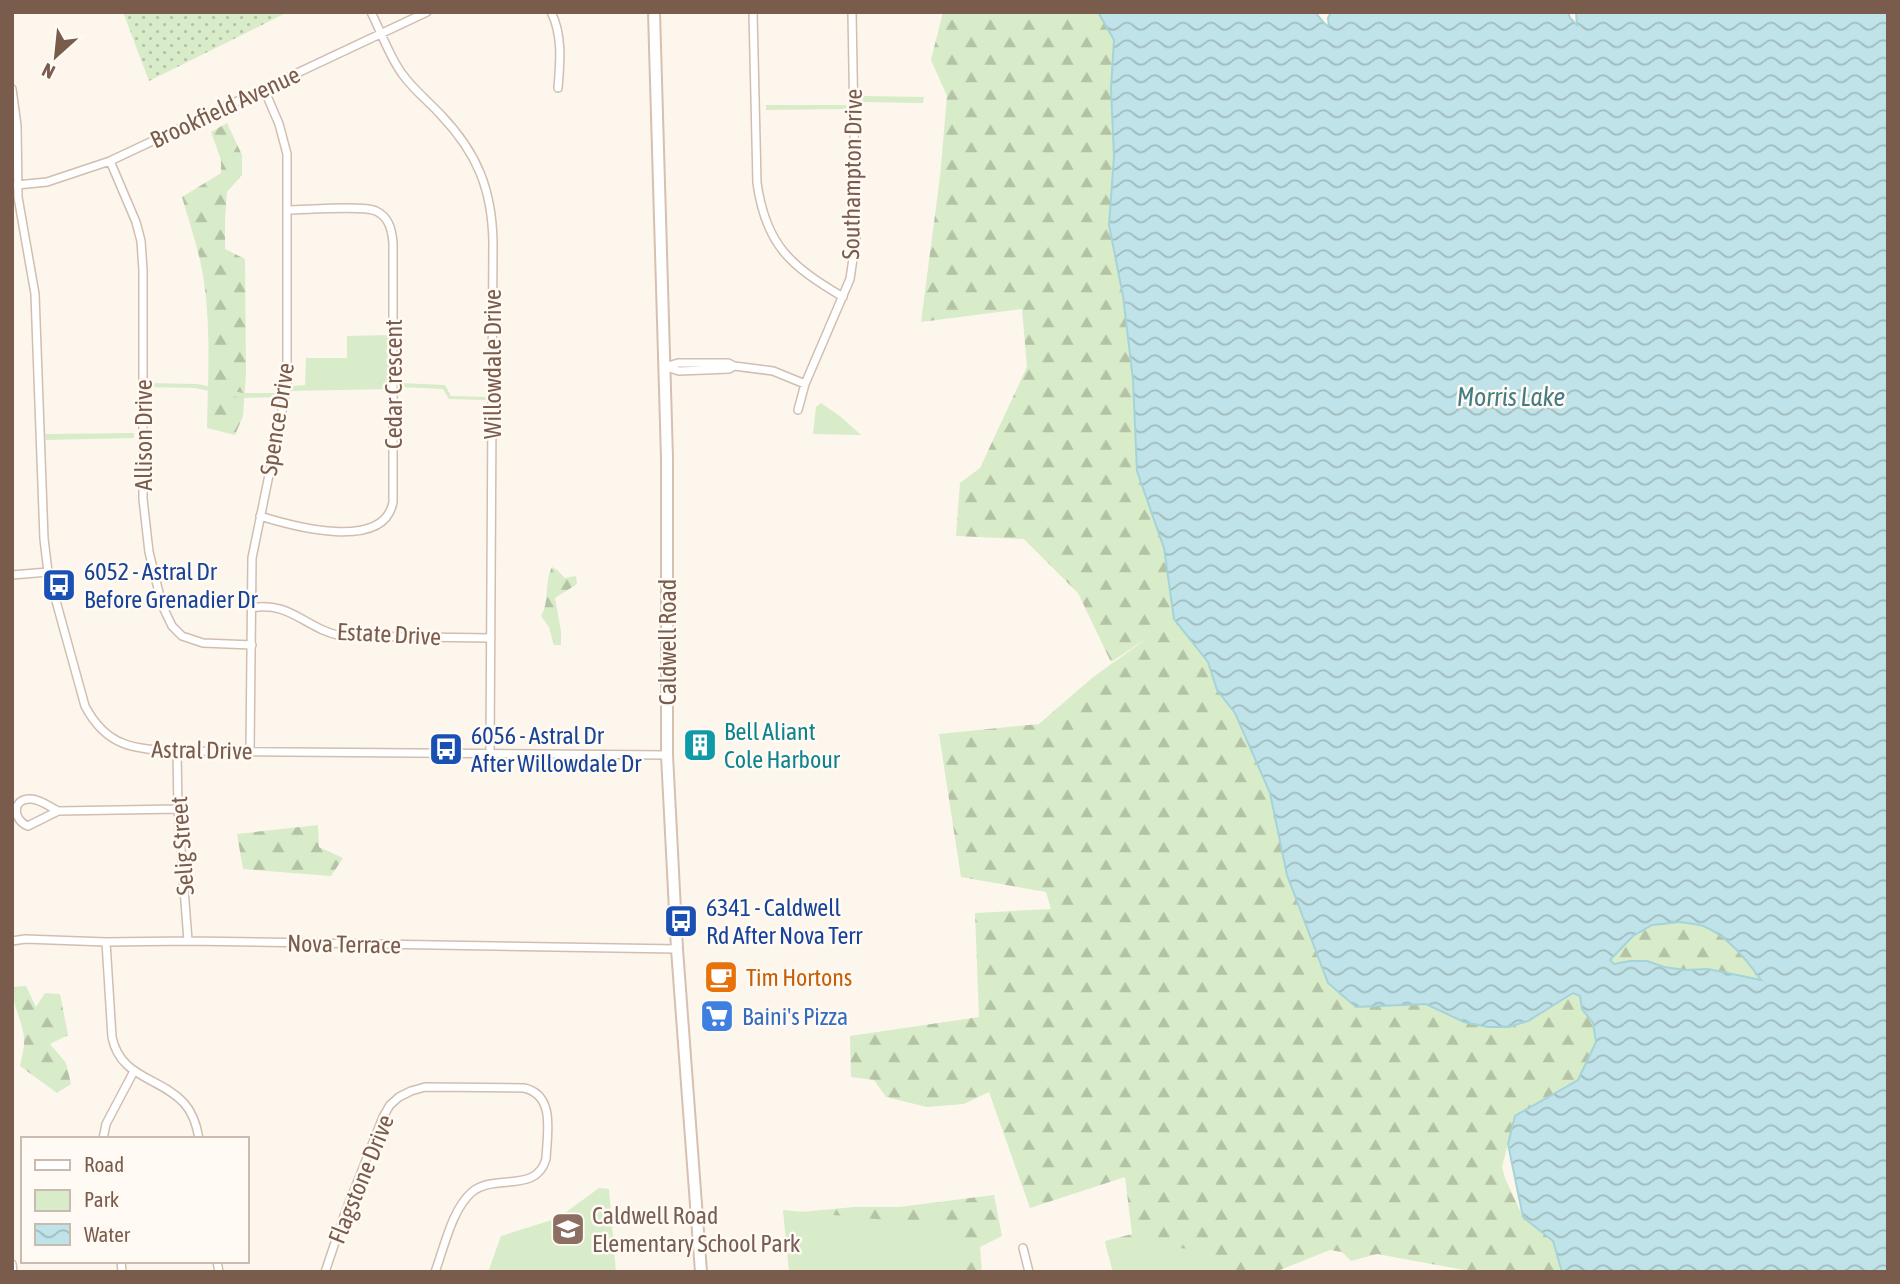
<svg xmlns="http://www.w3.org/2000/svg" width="1900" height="1284" font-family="'Asap Condensed',sans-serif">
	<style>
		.grass { fill: url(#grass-dots) }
		.forest { fill: url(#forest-firs) }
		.green { fill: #d8ecc9 }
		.water { fill: url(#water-waves); stroke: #a5d3da; stroke-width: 2; fill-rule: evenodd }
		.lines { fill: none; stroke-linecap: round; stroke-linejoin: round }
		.street-casing { stroke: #d1beb0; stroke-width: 10 }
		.secondary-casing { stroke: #d6c0b0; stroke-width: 14 }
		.street { stroke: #fff; stroke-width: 7 }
		.secondary { stroke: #fff; stroke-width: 10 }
		.labels { text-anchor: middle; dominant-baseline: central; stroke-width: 5; stroke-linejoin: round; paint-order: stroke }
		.street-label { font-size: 24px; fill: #7a5c4d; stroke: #fffaf3 }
		.transit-label { font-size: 24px; fill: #164399; stroke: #fffaf3; text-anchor: start }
		.culture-label { font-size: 24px; fill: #0d838f; stroke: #fffaf3; text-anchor: start }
		.food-label { font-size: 24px; fill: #c56008; stroke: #fffaf3; text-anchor: start }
		.shop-label { font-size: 24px; fill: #366cbe; stroke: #fffaf3; text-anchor: start }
		.education-label { font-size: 24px; fill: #785e54; stroke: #fffaf3; text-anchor: start }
		.water-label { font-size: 26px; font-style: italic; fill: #437c86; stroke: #fffaf3 }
	</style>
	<defs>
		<pattern id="grass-dots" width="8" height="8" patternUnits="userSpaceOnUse" patternTransform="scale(1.75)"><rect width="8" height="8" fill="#d8ecc9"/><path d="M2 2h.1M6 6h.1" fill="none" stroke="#b4c2a5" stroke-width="1.8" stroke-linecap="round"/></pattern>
		<pattern id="forest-firs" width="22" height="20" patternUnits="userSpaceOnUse" patternTransform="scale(1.75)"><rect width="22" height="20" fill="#d8ecc9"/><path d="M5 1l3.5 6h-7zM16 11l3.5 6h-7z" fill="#b4c2a5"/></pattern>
		<pattern id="water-waves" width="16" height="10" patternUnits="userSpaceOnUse" patternTransform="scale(1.75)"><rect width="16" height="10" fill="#bfe3e8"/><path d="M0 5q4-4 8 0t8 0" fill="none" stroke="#a0bbbe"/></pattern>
	</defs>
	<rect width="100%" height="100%" fill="#fdf6ec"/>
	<path class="grass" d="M123 12H288L149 81Z"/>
	<path class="forest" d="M943 12H1098L1114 40 1111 88 1114 156 1109 225 1123 296 1133 380 1137 471 1164 548 1174 619 1208 662 1217 690 1235 712 1270 793 1287 875 1356 1007 1426 1004 1464 1022 1486 1027H1512L1545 1011 1574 993 1580 996 1582 1009 1593 1023 1596 1042 1578 1080 1515 1116 1502 1167 1505 1178 1523 1217 1553 1241 1563 1272H1475L1377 1254 1351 1261 1342 1252 1330 1250 1275 1272H1113L1105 1241 1132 1234 1125 1177 1030 1208 989 1092 964 1104 927 1107 886 1097 874 1080 851 1077 850 1036 979 1017 975 913 1051 909 1046 892 961 877 939 734 1039 724 1092 678 1150 636 1111 662 1078 593 1024 539 956 536 960 483 980 468 1027 367 1022 309 921 322 940 177 947 96 931 60Z
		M227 123 242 155V175L227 192 225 220V249L245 259 246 373 243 416 235 435 207 428C208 373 212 314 200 260 195 239 188 218 182 197L221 173V160L211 132Z
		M552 567 557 570 565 578 576 576 577 584 555 598 561 631V645H554L549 627 541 616C550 601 544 583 552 567Z
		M318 825 319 847 343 858 331 876 243 869 237 834Z
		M1680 922C1687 923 1696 924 1703 927 1728 936 1746 960 1762 981L1708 969 1685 971 1664 967 1647 961H1630L1613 964 1610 959 1633 936 1652 925Z
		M26 986 36 1007 45 993 60 994 68 1035 50 1044 66 1063 71 1084 57 1093 20 1066C22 1057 25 1046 24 1037 22 1020 12 1004 12 987Z
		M994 1195 1002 1236 980 1247 982 1272H794L790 1213 854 1207H899Z"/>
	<path class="green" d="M863 96 924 97 923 103 862 102Z
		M766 105H846L847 109 766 110Z
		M389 335V389L292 391V386L305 385 306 358H347V336Z
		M146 383 197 384 243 393H280L279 397 242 398 195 388 146 387Z
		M399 383 445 385 451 396 486 397V400L449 399 443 389 400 387Z
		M821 403 841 417 861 435 813 434 816 407Z
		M134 433V438L46 440 45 434Z
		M599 1188 609 1189 616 1272H488L501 1236 558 1218Z
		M783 1210 958 1227 962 1272H789Z
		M1105 1241 1211 1251 1221 1272H1113Z"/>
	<path class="water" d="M1098 12H1315L1324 23 1329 27 1328 18 1330 14 1329 12H1568L1570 18 1577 25 1576 12H1888V1272H1562L1553 1241 1523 1217 1508 1144 1515 1116 1578 1080 1596 1042 1593 1023 1582 1009 1580 996 1573 993 1528 1021 1508 1027H1488L1464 1022 1426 1004 1356 1007 1328 983 1287 875 1270 793 1235 713 1217 690 1208 662 1174 619 1164 548 1137 471 1133 380 1123 296 1109 225 1114 156 1111 88 1114 40ZM1680 922C1687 923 1696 924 1703 926 1727 935 1747 960 1761 980L1708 969 1685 970 1664 967 1647 961H1630L1614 964 1610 960 1633 936 1652 925Z"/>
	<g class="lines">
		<g class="street-casing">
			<path id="street" d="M371 12C381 32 390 58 403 75 414 90 428 101 441 115 477 153 492 189 493 242L490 753
				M551 12C563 35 560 64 558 88
				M753 12 757 183C766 246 791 266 843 297
				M12 89 17 126 18 197 35 294 44 539 48 572 85 706C107 748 135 749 177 751L667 755
				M110 161 136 222 141 241 143 270V499L149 552 162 605 172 626 182 636 203 643 252 645
				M17 185 47 182 110 161 427 12
				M665 367 678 363H728L734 366 773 371 805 384
				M666 367 679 371 729 369 734 366
				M798 410 805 384 850 279 856 238 852 12
				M260 516C292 526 384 552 393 502V243C392 230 389 217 376 211 363 205 305 210 288 210
				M12 575 48 572
				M251 608C290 600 307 630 342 636L491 638
				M177 751 178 809 188 941
				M250 751 252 558 287 387V154L279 124 264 89
				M58 811 28 826C12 820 12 798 31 799 40 799 50 807 58 811L178 809
				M12 941 25 939 106 942 188 941 677 949
				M106 942 112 1037C120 1078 160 1077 184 1103 193 1113 197 1126 199 1139
				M103 1139 106 1124 134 1071
				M1023 1248 1029 1272
				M121 1261 122 1272
				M217 1261 219 1272
				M12 1264 13 1272
				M325 1272 344 1216 383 1117 390 1105 399 1097 411 1091 425 1087 524 1088C556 1095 547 1134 546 1159 536 1194 495 1173 472 1192 452 1209 444 1248 435 1272"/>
		</g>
		<g class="secondary-casing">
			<path id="secondary" d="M654 12 667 458V755L677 949 701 1272"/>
		</g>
		<use href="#street" class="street"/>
		<use href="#secondary" class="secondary"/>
	</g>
	<defs>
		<g id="bus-square" transform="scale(1.75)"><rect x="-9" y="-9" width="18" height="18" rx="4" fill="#1a4fb4" stroke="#fffaf3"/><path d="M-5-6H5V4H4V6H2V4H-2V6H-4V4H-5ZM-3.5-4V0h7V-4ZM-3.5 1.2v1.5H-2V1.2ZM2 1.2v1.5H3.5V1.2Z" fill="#fff"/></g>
		<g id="building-square" transform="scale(1.75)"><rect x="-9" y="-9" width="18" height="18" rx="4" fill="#0f9aa8" stroke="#fffaf3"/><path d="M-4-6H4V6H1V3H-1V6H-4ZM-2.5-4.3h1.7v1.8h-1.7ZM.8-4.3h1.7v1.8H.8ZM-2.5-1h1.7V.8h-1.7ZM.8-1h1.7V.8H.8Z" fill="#fff"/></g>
		<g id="cafe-square" transform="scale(1.75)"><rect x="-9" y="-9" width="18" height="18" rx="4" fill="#e8710a" stroke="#fffaf3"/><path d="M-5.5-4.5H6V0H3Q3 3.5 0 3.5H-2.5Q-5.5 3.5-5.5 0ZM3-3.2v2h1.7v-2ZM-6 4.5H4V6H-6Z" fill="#fff"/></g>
		<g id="supermarket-square" transform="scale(1.75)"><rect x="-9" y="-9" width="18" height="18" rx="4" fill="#3f7fe0" stroke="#fffaf3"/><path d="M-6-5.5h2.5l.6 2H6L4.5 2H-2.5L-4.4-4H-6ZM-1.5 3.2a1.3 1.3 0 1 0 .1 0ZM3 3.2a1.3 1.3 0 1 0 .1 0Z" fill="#fff"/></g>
		<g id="school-square" transform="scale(1.75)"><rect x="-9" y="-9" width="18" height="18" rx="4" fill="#8d6e63" stroke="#fffaf3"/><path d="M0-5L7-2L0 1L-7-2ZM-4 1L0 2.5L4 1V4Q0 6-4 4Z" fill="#fff"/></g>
	</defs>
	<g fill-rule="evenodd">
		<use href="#bus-square" x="59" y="585"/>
		<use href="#building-square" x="700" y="745"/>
		<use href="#bus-square" x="446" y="749"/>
		<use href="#bus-square" x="681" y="921"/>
		<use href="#cafe-square" x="721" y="977"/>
		<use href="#supermarket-square" x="717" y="1016"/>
		<use href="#school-square" x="568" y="1229"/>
	</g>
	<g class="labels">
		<g class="street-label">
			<text transform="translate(225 107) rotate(-25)">Brookfield Avenue</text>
			<text transform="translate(852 174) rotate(-89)">Southampton Drive</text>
			<text transform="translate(492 364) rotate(-90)">Willowdale Drive</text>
			<text transform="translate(393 384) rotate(-90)">Cedar Crescent</text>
			<text transform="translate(277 419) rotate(-81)">Spence Drive</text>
			<text transform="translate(143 435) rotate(-90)">Allison Drive</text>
			<text transform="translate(389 634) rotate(3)">Estate Drive</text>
			<text transform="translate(667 642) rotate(-90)">Caldwell Road</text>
			<text transform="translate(202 750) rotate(1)">Astral Drive</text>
			<text transform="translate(182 846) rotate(-94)">Selig Street</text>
			<text transform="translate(344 944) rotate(1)">Nova Terrace</text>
			<text transform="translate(361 1179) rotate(-68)">Flagstone Drive</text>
		</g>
		<g class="transit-label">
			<text x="84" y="571">6052 - Astral Dr<tspan x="84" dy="28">Before Grenadier Dr</tspan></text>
			<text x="471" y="735">6056 - Astral Dr<tspan x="471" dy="28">After Willowdale Dr</tspan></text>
			<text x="706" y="907">6341 - Caldwell<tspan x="706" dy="28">Rd After Nova Terr</tspan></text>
		</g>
		<g class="culture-label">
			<text x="724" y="731">Bell Aliant<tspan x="724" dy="28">Cole Harbour</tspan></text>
		</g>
		<g class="food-label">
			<text x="746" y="977">Tim Hortons</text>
		</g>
		<g class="shop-label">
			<text x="742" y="1016">Baini's Pizza</text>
		</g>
		<g class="education-label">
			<text x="592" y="1215">Caldwell Road<tspan x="592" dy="28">Elementary School Park</tspan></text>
		</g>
		<g class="water-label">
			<text x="1511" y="397">Morris Lake</text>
		</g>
	</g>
	<rect width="1900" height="1284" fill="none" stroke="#7a5c4d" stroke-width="28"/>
	<rect x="21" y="1137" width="228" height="126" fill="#fffaf3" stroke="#cabbb1" stroke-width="2"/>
	<rect x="35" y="1160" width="35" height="10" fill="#ffffff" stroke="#cabbb1" stroke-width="2"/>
	<text x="84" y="1172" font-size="21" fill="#7a5c4d">Road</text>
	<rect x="35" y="1190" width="35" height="21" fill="#d8ecc9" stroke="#cabbb1" stroke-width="2"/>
	<text x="84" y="1207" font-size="21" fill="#7a5c4d">Park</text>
	<rect x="35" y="1224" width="35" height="21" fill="url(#water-waves)" stroke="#cabbb1" stroke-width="2"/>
	<text x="84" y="1242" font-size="21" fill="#7a5c4d">Water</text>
	<g transform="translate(56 56) rotate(207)" stroke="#fffaf3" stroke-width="5" paint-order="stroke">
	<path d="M0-5L12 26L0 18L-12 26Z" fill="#7a5c4d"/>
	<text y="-10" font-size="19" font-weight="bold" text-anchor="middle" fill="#7a5c4d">N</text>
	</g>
</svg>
